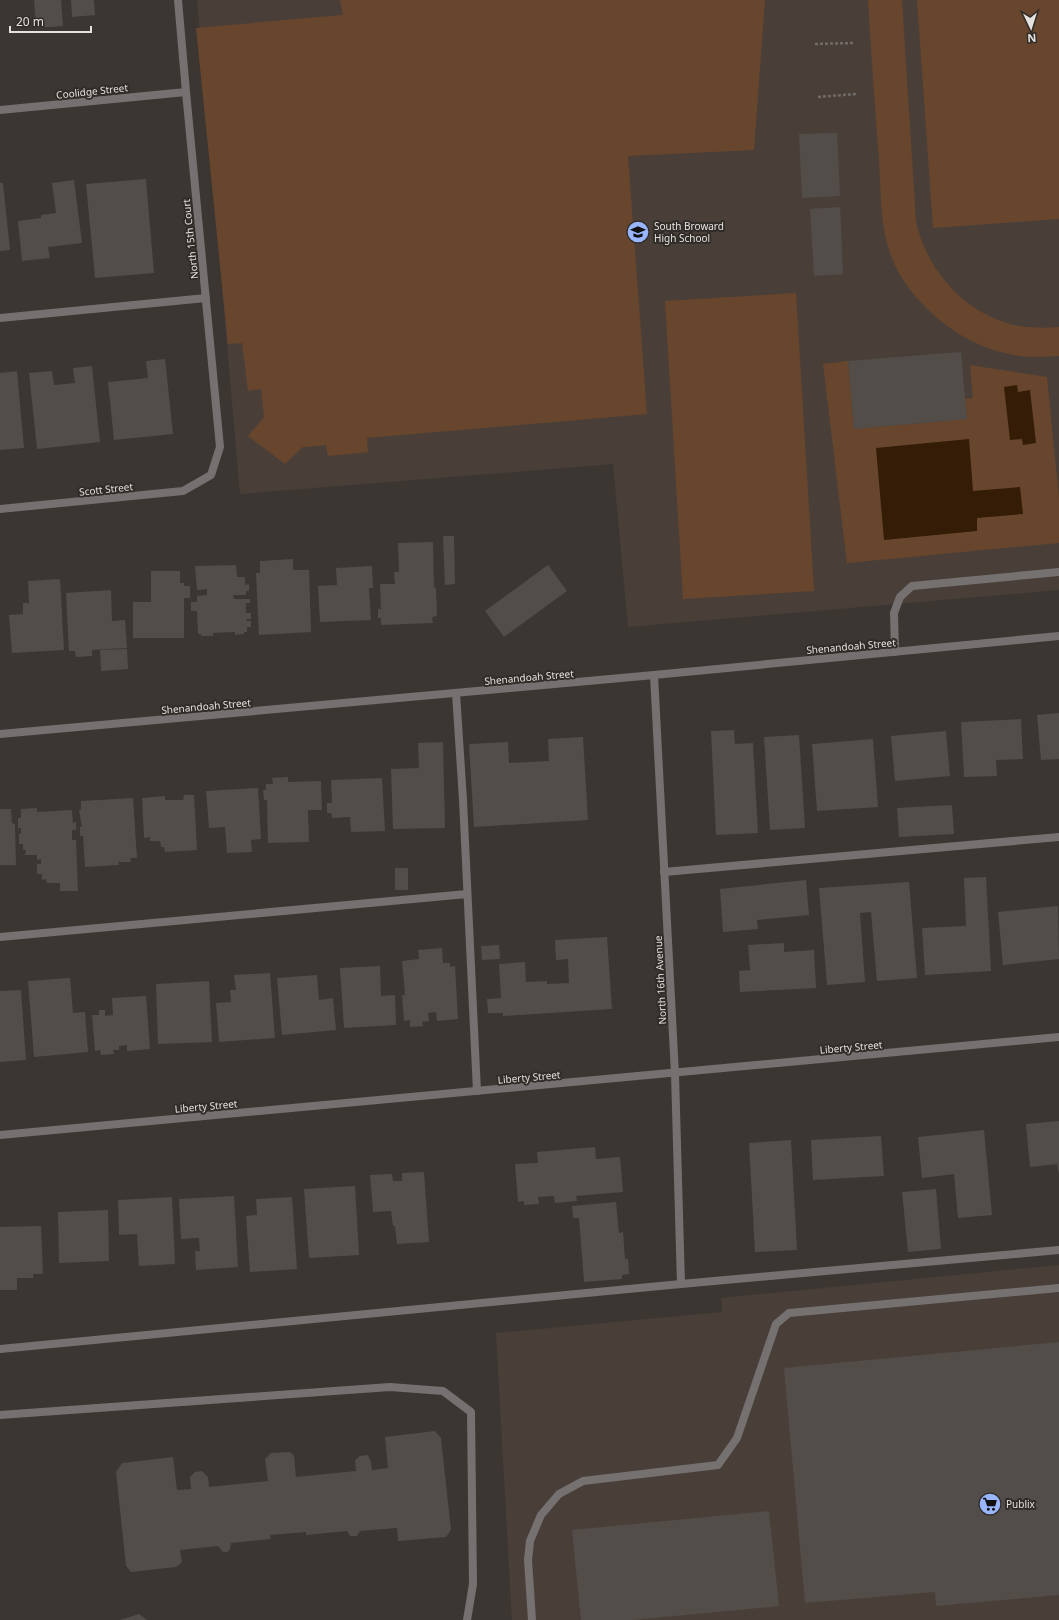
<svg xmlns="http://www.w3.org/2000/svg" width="1059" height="1620" font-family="'Noto Sans',sans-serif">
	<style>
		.built { fill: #4a3f38 }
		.green { fill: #67462d }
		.water { fill: #351c07 }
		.building { fill: #524d49 }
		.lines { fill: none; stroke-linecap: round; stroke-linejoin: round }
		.path { stroke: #706b68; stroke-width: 2.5; stroke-dasharray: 3 2; stroke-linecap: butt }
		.lane { stroke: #747170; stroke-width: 8 }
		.street { stroke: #747170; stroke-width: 8 }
		.labels { text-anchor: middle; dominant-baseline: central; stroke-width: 4; stroke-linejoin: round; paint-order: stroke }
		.street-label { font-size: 10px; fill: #e4e1df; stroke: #302c28 }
		.poi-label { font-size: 10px; fill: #e4e1df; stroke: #302c28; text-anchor: start }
	</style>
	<rect width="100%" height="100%" fill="#3b3632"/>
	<path class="built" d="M197 0H1059V590L628 627 613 464 240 494Z
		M1059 1265V1620H512L496 1333 722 1312 721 1298Z"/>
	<path class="green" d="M340 0H765L754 150 628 156 647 414 367 438 368 452 328 456 326 445 303 447 285 464 248 436 264 417 261 389 248 391 242 343 228 344 196 28 343 15Z
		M868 0H902L916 221C926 271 968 317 1019 326 1033 328 1046 328 1059 327V356C1041 357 1022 358 1005 353 958 343 908 301 891 256 880 226 881 192 879 160 875 107 871 53 868 0Z
		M917 0H1059V219L933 228Z
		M796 293 814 591 683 599 665 301Z
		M848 361 854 429 967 419 965 399 973 398 970 365 1047 377 1059 498V543L847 563 823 364Z"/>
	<path class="water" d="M1017 385 1018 392 1030 390 1036 443 1023 445 1022 439 1010 440 1004 387Z
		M969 439 973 491 1020 487 1023 514 977 518V531L884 540 876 448Z"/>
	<path class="building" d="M34 0H61L63 26 36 28Z
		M71 0H94L95 15 72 17Z
		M837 133 840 196 802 198 799 134Z
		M146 179 154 273 95 278 86 184Z
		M74 180 82 243 48 247 50 258 22 261 18 221 41 218V215L56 213 52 183Z
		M0 183H3L10 250 0 251Z
		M840 207 843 274 814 276 810 209Z
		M961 352 967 419 854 429 848 361Z
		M165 359 173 434 114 440 108 382 148 378 146 361Z
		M92 366 100 442 37 449 29 373 52 371 54 385 75 383 73 368Z
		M17 371 24 448 0 450V373Z
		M443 536H454L455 584 445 585Z
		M433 542 434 588 436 587 437 616 432 617 433 623 381 625V618H378V609H381L380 584H395L394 572H399L398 543Z
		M293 559V570H309L311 632 259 635 256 573H260V561Z
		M236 565 237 577H245V585L249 584V591H246V595H233L234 599H250V603H246V613H251V619H246L247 621H251V627H247V632H244V634L235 635V632L213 633V636H201V634H198L197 611H191V602H197V596L207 595V589L197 590 195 566Z
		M548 565 567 591 504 637 485 611Z
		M372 566 373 588H369L371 620 320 622 318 586 337 585 336 568Z
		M151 571H180V583H184V586H190V598H184V638H133V602H151Z
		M60 579 64 650 12 653 9 615 23 614V603H29L28 581Z
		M111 590 112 621 125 620 127 648 92 650V656L76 657 75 651H69L66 593Z
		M127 649 128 669 101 671 100 650Z
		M1059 713V759L1041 760 1037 715Z
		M1021 719 1023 759 996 760 997 776 964 777 961 722Z
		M734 730 735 744 753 743 758 833 716 835 711 731Z
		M946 731 950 776 895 781 891 736Z
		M799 735 805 828 770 830 764 737Z
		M583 737 588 820 474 827 469 744 508 742 509 763 549 761 548 739Z
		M873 739 878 807 817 811 812 744Z
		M443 742 445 828 393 829 391 769 419 768 418 743Z
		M288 777V782L321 781 322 810H308L309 842 268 843 267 800H264L263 790H266V784H273L272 778Z
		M382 778 385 831 351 832 350 817 332 818 331 813H327V803H332L331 780Z
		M258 788 261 839 251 840 252 852 227 853 225 827 209 828 206 791Z
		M184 795H194L197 850 165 852 164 847H161L160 841H150V837L144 838 142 798 165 796V800H183Z
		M133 798 137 858H130L131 862H118L119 865 85 867 83 836H80V827H82L79 810H81V801Z
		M952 805 954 834 899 837 897 808Z
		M37 808V812L72 810 73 823 76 822V830H72V840H76L78 891H60V883H47L46 879 42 880V874H37V864H41V859L37 860V855H25L26 850H23V844H19V834H21V828H18V818H21V809Z
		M0 809H11L12 823 15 824 16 865H0Z
		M395 868H408V890H395Z
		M986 877 991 971 925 975 922 928 966 926 964 878Z
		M806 880 809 915 757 920 758 929 723 932 720 889Z
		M909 882 917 978 877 981 871 912 860 913 865 982 827 985 819 888Z
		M1058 906 1059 959 1003 965 998 912Z
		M607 937 612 1009 503 1016V1013H488L487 999 501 998 499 964 525 962 526 982 547 981V984L569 983 568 959 556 960 555 940Z
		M784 943V952L814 950 816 988 740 992 739 971 750 970 748 945Z
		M499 945 500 959 482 960 481 946Z
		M442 948 443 963H450V967L455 966 458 1019 437 1021 436 1012 428 1013 429 1021 422 1022 423 1026 410 1027V1020L404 1021 402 995H405L402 961 419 959 418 950Z
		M380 966 381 996 395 995 396 1025 344 1028 340 968Z
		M270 973 275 1038 219 1042 216 1003 231 1002 230 990H236L234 975Z
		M317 975 319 1000 333 998 336 1030 282 1035 277 978Z
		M70 978 73 1013 85 1012 88 1052 34 1057 28 981Z
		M209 981 212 1042 158 1044 156 984Z
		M21 990 26 1060 0 1062V991Z
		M146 996 150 1049 127 1051V1045L119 1046V1050H113L114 1054 101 1055 100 1050 95 1051 92 1015H99V1010H105V1016L113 1015 112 998Z
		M1059 1121V1174L1057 1164 1030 1167 1026 1124Z
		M984 1130 992 1215 958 1218 954 1174 922 1178 918 1137Z
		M881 1136 884 1176 813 1180 811 1140Z
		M791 1140 797 1250 755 1252 749 1143Z
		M595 1147 596 1159 620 1157 623 1192 576 1196 577 1201 555 1203 554 1196 538 1197 539 1204 524 1205V1201L518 1202 515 1164 538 1163 537 1152Z
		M424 1172 429 1242 397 1244 395 1226H393L391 1211 373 1212 370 1175 392 1174 393 1181H402V1173Z
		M355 1186 359 1255 309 1258 304 1189Z
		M936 1189 941 1249 908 1252 902 1192Z
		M234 1196 238 1267 196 1270 195 1251H200L199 1238 181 1239 179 1199Z
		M172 1197 175 1264 139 1266 137 1234 119 1235 118 1200Z
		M292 1197 297 1269 250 1272 246 1216 257 1215 256 1199Z
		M616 1202 619 1233 623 1232 625 1259H628L629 1274 622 1275V1279L584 1282 579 1218H573L572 1206Z
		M108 1210 109 1261 59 1263 58 1212Z
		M41 1226 43 1274H33V1278H17V1290H0V1227Z
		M1059 1342V1595L936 1606 935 1592 805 1603 784 1368Z
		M435 1431 441 1438 451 1530 446 1537 398 1541 397 1528 360 1531 357 1536H350L347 1531 306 1535V1532L270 1535 271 1539 231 1543 230 1549 227 1552H223L218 1546 180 1550 182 1562 176 1567 131 1572 126 1566 116 1472 122 1463 173 1457 177 1490 191 1489 190 1477 195 1472 202 1471 208 1477 209 1487 268 1481 265 1459 271 1453 290 1452 294 1456 296 1477 356 1471 355 1460 360 1456 368 1455 371 1462 372 1470 388 1468 385 1437Z
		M769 1511 779 1606 633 1620H581L572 1530Z
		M139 1614 147 1620H120Z"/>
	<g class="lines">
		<path class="path" d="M815 44 853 43
			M818 97 856 94"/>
		<path class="lane" d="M0 318 206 298
			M895 652 894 613 900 597 912 586 1059 572
			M456 693 463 800 477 1091
			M664 872 1059 837
			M0 937 467 894
			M0 1349 681 1284 1059 1250
			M0 1415 390 1387 443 1391 471 1412 473 1584 467 1620
			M532 1620 528 1560 530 1541 541 1515 559 1494 583 1481 718 1465 737 1438 776 1324 789 1313 1059 1288"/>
		<path class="street" d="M0 110 186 92
			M0 509 183 491 211 475 220 447 186 92 178 0
			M654 675 675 1074 681 1284
			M0 734 654 675 1059 636
			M0 1135 1059 1037"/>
	</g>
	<defs>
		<g id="school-disc" transform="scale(1.15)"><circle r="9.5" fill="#98b5fd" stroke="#302c28"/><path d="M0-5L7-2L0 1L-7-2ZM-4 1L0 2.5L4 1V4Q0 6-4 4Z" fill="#111"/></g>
		<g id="supermarket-disc" transform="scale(1.15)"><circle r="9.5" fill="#98b5fd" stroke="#302c28"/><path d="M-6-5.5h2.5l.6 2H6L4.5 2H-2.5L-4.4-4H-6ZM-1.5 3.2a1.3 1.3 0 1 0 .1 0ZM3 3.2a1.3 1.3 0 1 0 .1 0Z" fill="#111"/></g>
	</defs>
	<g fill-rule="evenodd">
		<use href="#school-disc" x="638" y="232"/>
		<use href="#supermarket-disc" x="990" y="1504"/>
	</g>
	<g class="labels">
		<g class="street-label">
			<text transform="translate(92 91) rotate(-6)">Coolidge Street</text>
			<text transform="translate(190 239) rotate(-96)">North 15th Court</text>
			<text transform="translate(106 489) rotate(-6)">Scott Street</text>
			<text transform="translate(851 646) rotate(-5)">Shenandoah Street</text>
			<text transform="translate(529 677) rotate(-5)">Shenandoah Street</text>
			<text transform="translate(206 706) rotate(-5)">Shenandoah Street</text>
			<text transform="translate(660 980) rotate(-93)">North 16th Avenue</text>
			<text transform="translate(851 1047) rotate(-5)">Liberty Street</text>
			<text transform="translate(529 1077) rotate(-5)">Liberty Street</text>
			<text transform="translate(206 1106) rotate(-5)">Liberty Street</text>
		</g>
		<g class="poi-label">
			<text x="654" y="226">South Broward<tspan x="654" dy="12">High School</tspan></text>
			<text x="1006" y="1504">Publix</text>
		</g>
	</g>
	<g transform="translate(1031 28) rotate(176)" stroke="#302c28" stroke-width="3" paint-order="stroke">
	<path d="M0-3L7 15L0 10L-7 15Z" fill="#e4e1df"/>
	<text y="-6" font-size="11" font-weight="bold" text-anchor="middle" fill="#e4e1df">N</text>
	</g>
	<path d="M10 26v6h81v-6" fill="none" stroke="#e4e1df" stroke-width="2"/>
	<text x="16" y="26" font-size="12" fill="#e4e1df" stroke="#302c28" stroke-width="3" paint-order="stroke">20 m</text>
</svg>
